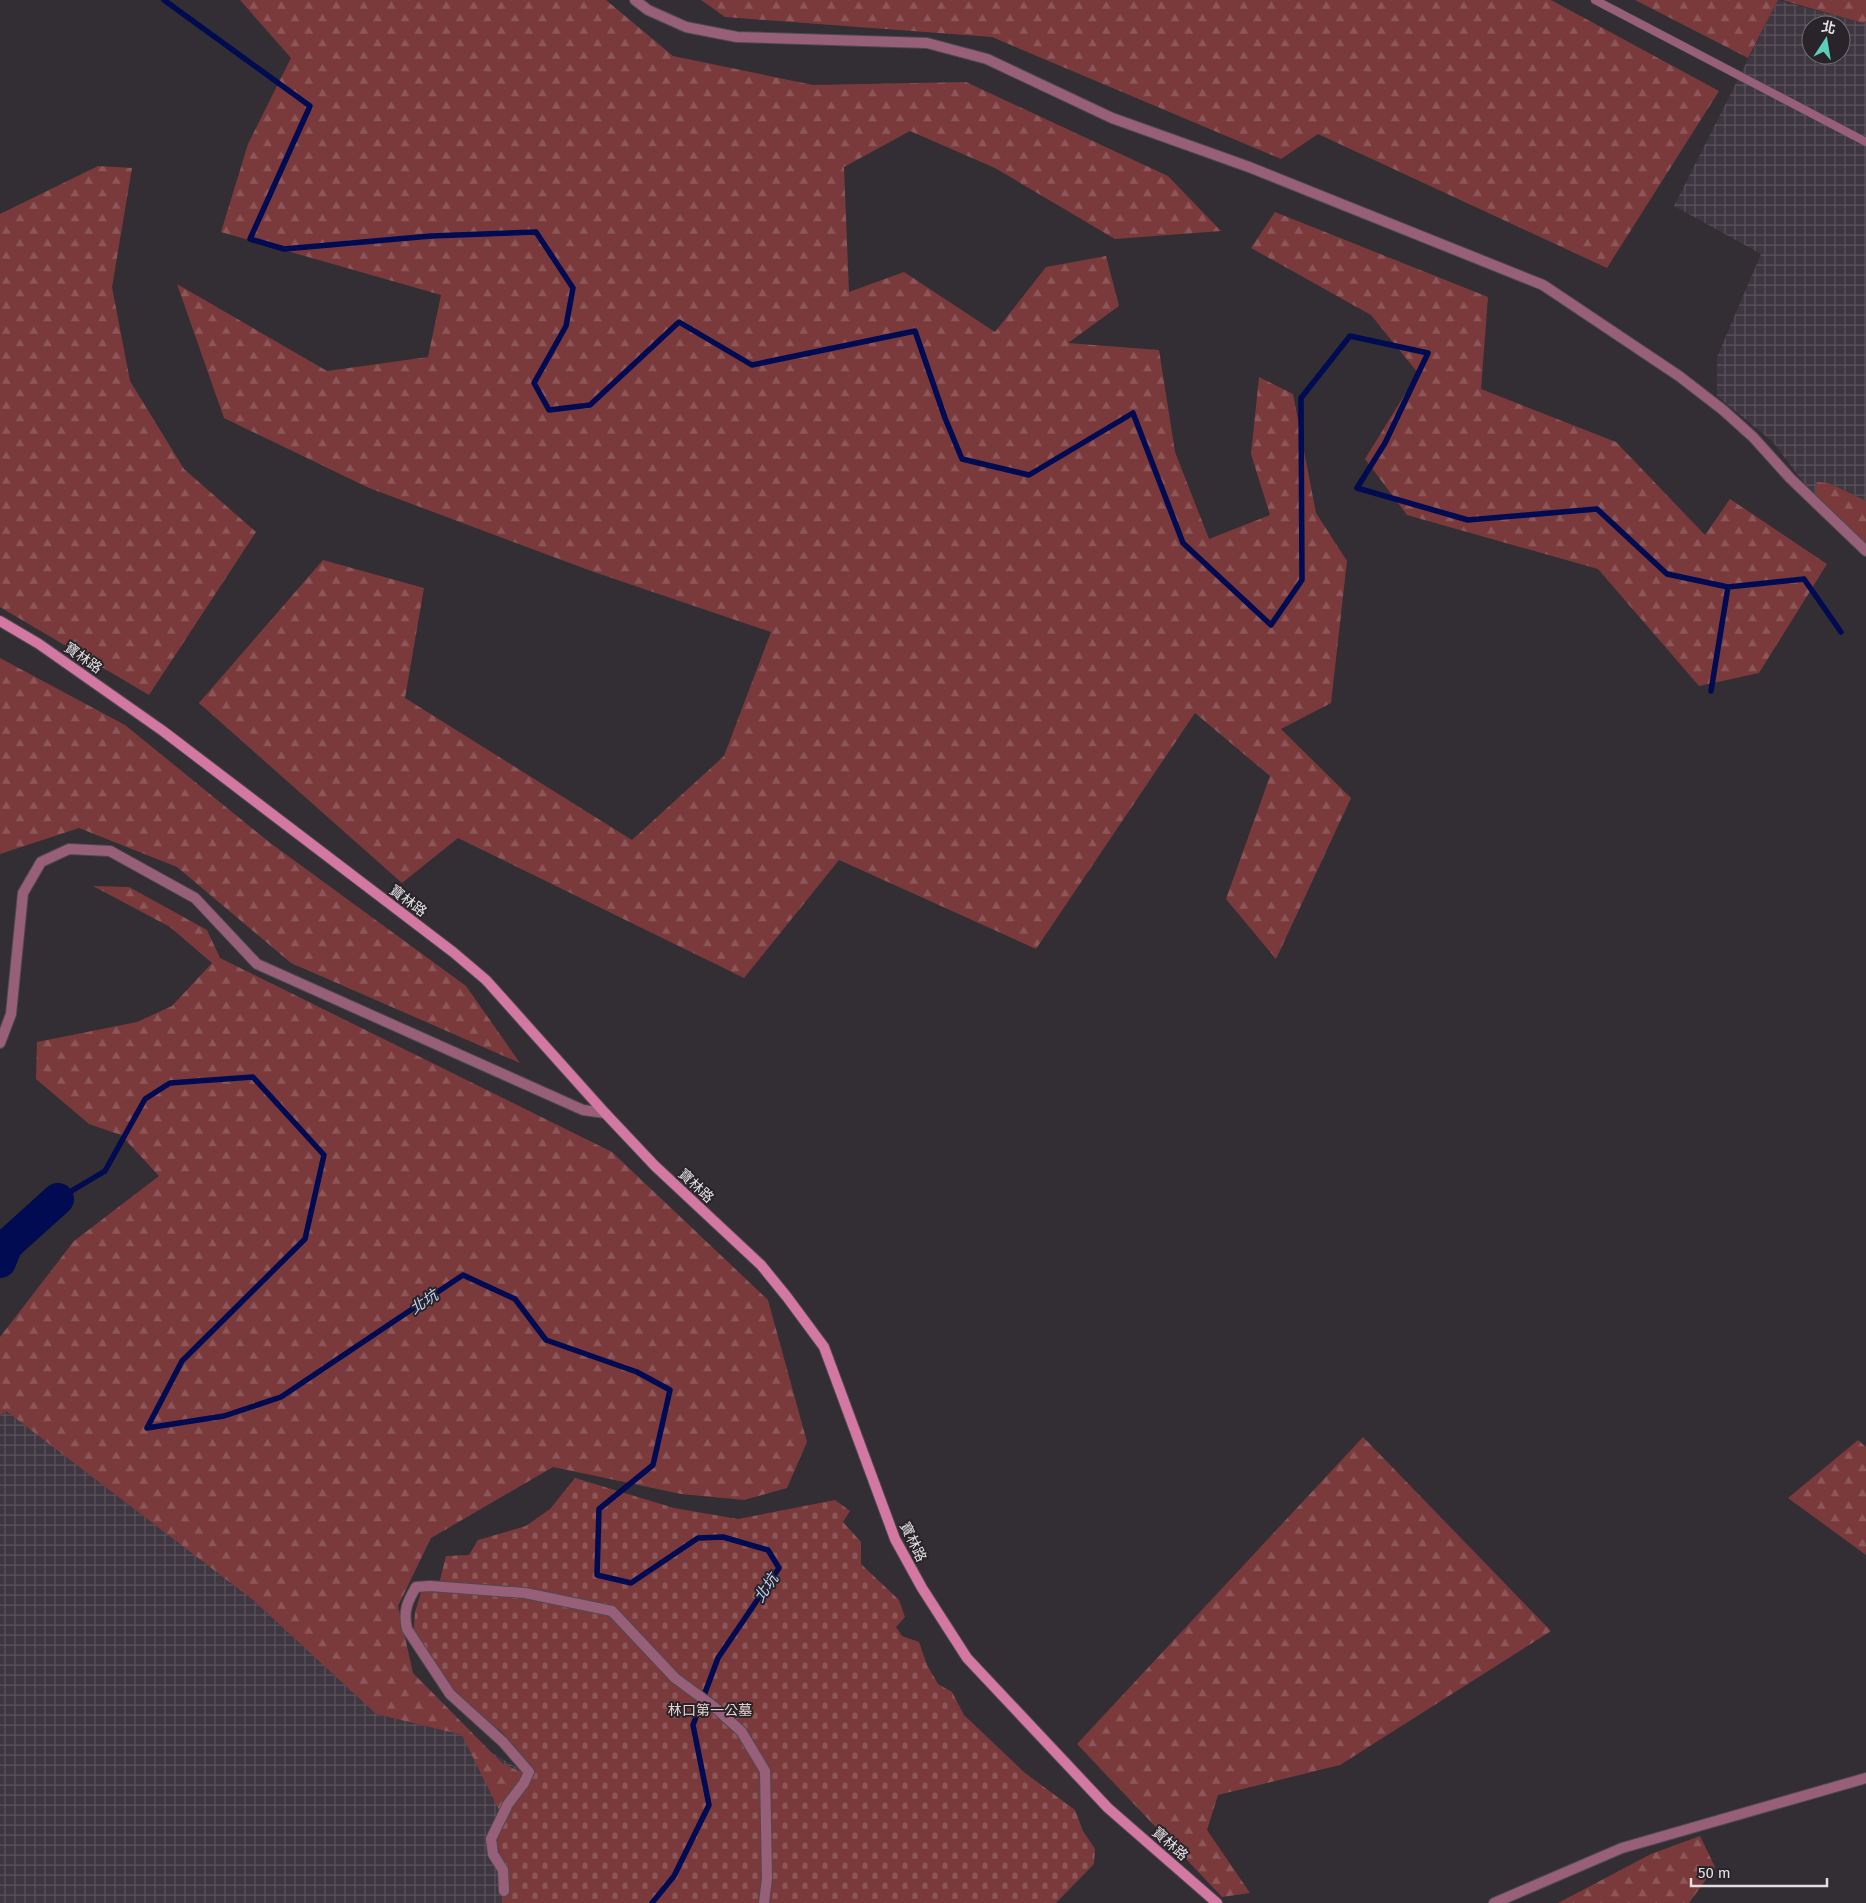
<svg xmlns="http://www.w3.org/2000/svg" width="1866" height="1903" font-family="'Fira Sans','Noto Sans TC',sans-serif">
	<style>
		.industrial { fill: url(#industrial-grid); fill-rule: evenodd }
		.forest { fill: url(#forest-firs) }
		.cemetery { fill: url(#cemetery-stones) }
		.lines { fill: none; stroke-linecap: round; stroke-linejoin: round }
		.stream { stroke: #010b51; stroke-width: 5.5 }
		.river { stroke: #010b51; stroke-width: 32 }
		.service-casing { stroke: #4e4a4f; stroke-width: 9 }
		.minor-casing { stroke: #4e4a4f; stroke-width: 12 }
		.tertiary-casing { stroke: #4e4a4f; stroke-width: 12 }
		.secondary-casing { stroke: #4e4a4f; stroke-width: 12 }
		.service { stroke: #985f79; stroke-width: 8 }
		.minor { stroke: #985f79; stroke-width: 10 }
		.tertiary { stroke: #985f79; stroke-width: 10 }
		.secondary { stroke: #d377a3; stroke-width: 10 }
		.labels { text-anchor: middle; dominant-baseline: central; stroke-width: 4; stroke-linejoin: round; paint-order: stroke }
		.street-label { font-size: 14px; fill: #e2dfe2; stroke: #282429 }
		.park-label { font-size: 14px; fill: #edd2d1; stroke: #282429 }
		.water-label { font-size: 15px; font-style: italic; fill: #bfd3fc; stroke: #282429 }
	</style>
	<defs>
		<pattern id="industrial-grid" width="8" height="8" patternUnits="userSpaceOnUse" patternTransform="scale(1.25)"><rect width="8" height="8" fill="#3e3640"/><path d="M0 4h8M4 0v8" fill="none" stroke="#5a535b"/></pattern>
		<pattern id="forest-firs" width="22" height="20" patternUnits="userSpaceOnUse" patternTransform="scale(1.25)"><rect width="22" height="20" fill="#7a3a3c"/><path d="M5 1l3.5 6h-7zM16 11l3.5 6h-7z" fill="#8d5658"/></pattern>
		<pattern id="cemetery-stones" width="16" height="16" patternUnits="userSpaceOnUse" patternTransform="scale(1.25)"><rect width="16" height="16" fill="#7a3a3c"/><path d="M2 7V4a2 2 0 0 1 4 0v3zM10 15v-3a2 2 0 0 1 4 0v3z" fill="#8d5658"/></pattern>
	</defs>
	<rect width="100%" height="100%" fill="#322e33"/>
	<path class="industrial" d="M1778 0 1866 24V501L1829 483 1816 482V499L1773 442 1717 396V357L1761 254 1674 206ZM1811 25H1841V55H1811Z
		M6 1411 253 1600 376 1714 462 1735 541 1782 516 1903H0V1416Z"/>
	<path class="forest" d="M240 0H606L673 56 813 85 966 82 1168 176 1221 231 1115 239 995 168 910 131 844 167 849 292 904 272 995 332 1046 267 1106 256 1119 306 1068 343 1159 350 1175 452 1209 539 1270 515 1251 454 1259 377 1293 394 1316 513 1347 561 1331 703 1281 729 1351 798 1276 959 1226 899 1270 776 1195 713 1036 949 839 860 744 978 458 838 402 883 199 703 323 560 424 588 405 698 632 840 724 756 771 632 594 572 369 488 224 418 177 284 327 371 428 357 441 295 221 232 248 144 291 58Z
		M701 0H1551L1719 91 1607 268 1318 134 1281 159 992 37 725 17Z
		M1635 0H1778L1748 58Z
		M1782 0H1866V24Z
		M98 166 132 168 112 287 130 381 184 469 256 532 149 695 0 607V214Z
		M1275 212 1488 297 1481 389 1616 442 1705 535 1730 499 1827 564 1759 673 1699 686 1598 569 1407 515 1365 459 1418 373 1371 315 1251 248Z
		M1816 482 1829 483 1866 501V551L1816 499Z
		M0 658 125 725 269 842 466 986 520 1063 291 963 177 867 79 828 0 854Z
		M93 886 129 887 207 930 220 958 612 1152 768 1300 807 1442 787 1488 744 1500 681 1494 553 1467 431 1538 398 1606 413 1673 502 1763 541 1782 516 1903H502L499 1810 462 1735 376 1714 253 1600 6 1411 0 1416V1337L74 1241 159 1176 121 1135 89 1124 36 1079 37 1042 137 1022 172 1006 212 963 170 927Z
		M1363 1437 1551 1631 1340 1765 1218 1795 1207 1830 1250 1893 1222 1897 1077 1744Z
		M1858 1440 1866 1447V1555L1788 1498Z
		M1700 1836 1715 1867 1689 1903H1558L1651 1854Z"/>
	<path class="cemetery" d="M575 1478 674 1508 738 1519 835 1500 850 1511 843 1522 861 1542V1564L899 1600 905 1617 896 1627 902 1636 919 1642 927 1665 938 1684 952 1692 964 1715 1025 1773 1075 1810 1083 1831 1095 1849 1094 1864 1056 1903H507L506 1880 497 1843 499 1810 518 1778 522 1756 502 1732 460 1704 413 1638 415 1612 421 1592 439 1584 446 1556 469 1555 478 1540 526 1526 550 1509Z"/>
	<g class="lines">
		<path class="stream" d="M164 0 310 106 250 239 284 249 431 236 536 232 573 288 566 326 534 383 549 410 590 405 679 322 752 365 915 331 945 418 962 459 1029 475 1133 413 1183 543 1271 625 1302 580 1301 398 1350 336 1428 353 1385 443 1357 488 1468 520 1597 509 1667 574 1728 587 1804 579 1841 632
			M1711 691 1728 587
			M58 1199 105 1171 145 1099 170 1083 253 1077 324 1155 305 1239 182 1361 147 1428 224 1416 281 1397 463 1275 515 1299 546 1340 637 1372 670 1390 653 1465 599 1509 597 1575 631 1583 698 1538 723 1537 768 1550 779 1568 718 1658 693 1725 709 1805 674 1876 652 1903"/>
		<path class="river" d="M0 1262 7 1245 58 1199"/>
		<g class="service-casing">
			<path id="service" d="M1595 0 1866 142"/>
		</g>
		<g class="minor-casing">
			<path id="minor" d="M635 0 648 10 686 27 737 37 927 43 987 59 1112 118 1249 167 1543 285 1679 376 1723 410 1753 437 1790 478 1866 551
				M0 1043 11 1014 23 893 41 862 69 849 110 851 195 898 257 964 583 1110 605 1113
				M504 1891 503 1870 493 1854 491 1839 508 1804 524 1783 529 1772 503 1742 450 1694 407 1629C403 1612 407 1602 416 1587L430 1586 525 1593 612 1611 675 1678 713 1706 741 1731 765 1771 767 1878 764 1903"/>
		</g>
		<g class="tertiary-casing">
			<path id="tertiary" d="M1494 1903 1622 1848 1866 1778"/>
		</g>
		<g class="secondary-casing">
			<path id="secondary" d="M0 621 39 644 163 731 453 952 486 980 605 1113 655 1166 761 1265 787 1297 824 1347 895 1539 922 1588 967 1658 1108 1808 1217 1903"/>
		</g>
		<use href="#service" class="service"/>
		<use href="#minor" class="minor"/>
		<use href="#tertiary" class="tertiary"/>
		<use href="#secondary" class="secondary"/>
	</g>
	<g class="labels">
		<g class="street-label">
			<text transform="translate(83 658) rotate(35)">寶林路</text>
			<text transform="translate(408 901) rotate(37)">寶林路</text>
			<text transform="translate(696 1186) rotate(43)">寶林路</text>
			<text transform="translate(913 1542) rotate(64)">寶林路</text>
			<text transform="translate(1170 1844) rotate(41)">寶林路</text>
		</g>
		<g class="park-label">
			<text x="710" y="1710">林口第一公墓</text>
		</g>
		<g class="water-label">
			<text transform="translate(424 1302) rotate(-34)">北坑</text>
			<text transform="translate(766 1588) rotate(-56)">北坑</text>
		</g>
	</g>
	<g transform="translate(1826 40) rotate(12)"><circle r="24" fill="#282429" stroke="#726f73"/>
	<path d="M0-4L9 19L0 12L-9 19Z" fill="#5dceb9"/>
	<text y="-8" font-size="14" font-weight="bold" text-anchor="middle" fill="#e2dfe2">北</text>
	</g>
	<path d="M1691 1878v8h136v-8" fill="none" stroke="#e2dfe2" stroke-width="2.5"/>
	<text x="1698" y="1878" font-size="15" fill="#e2dfe2" stroke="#282429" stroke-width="4" paint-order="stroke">50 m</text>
</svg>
